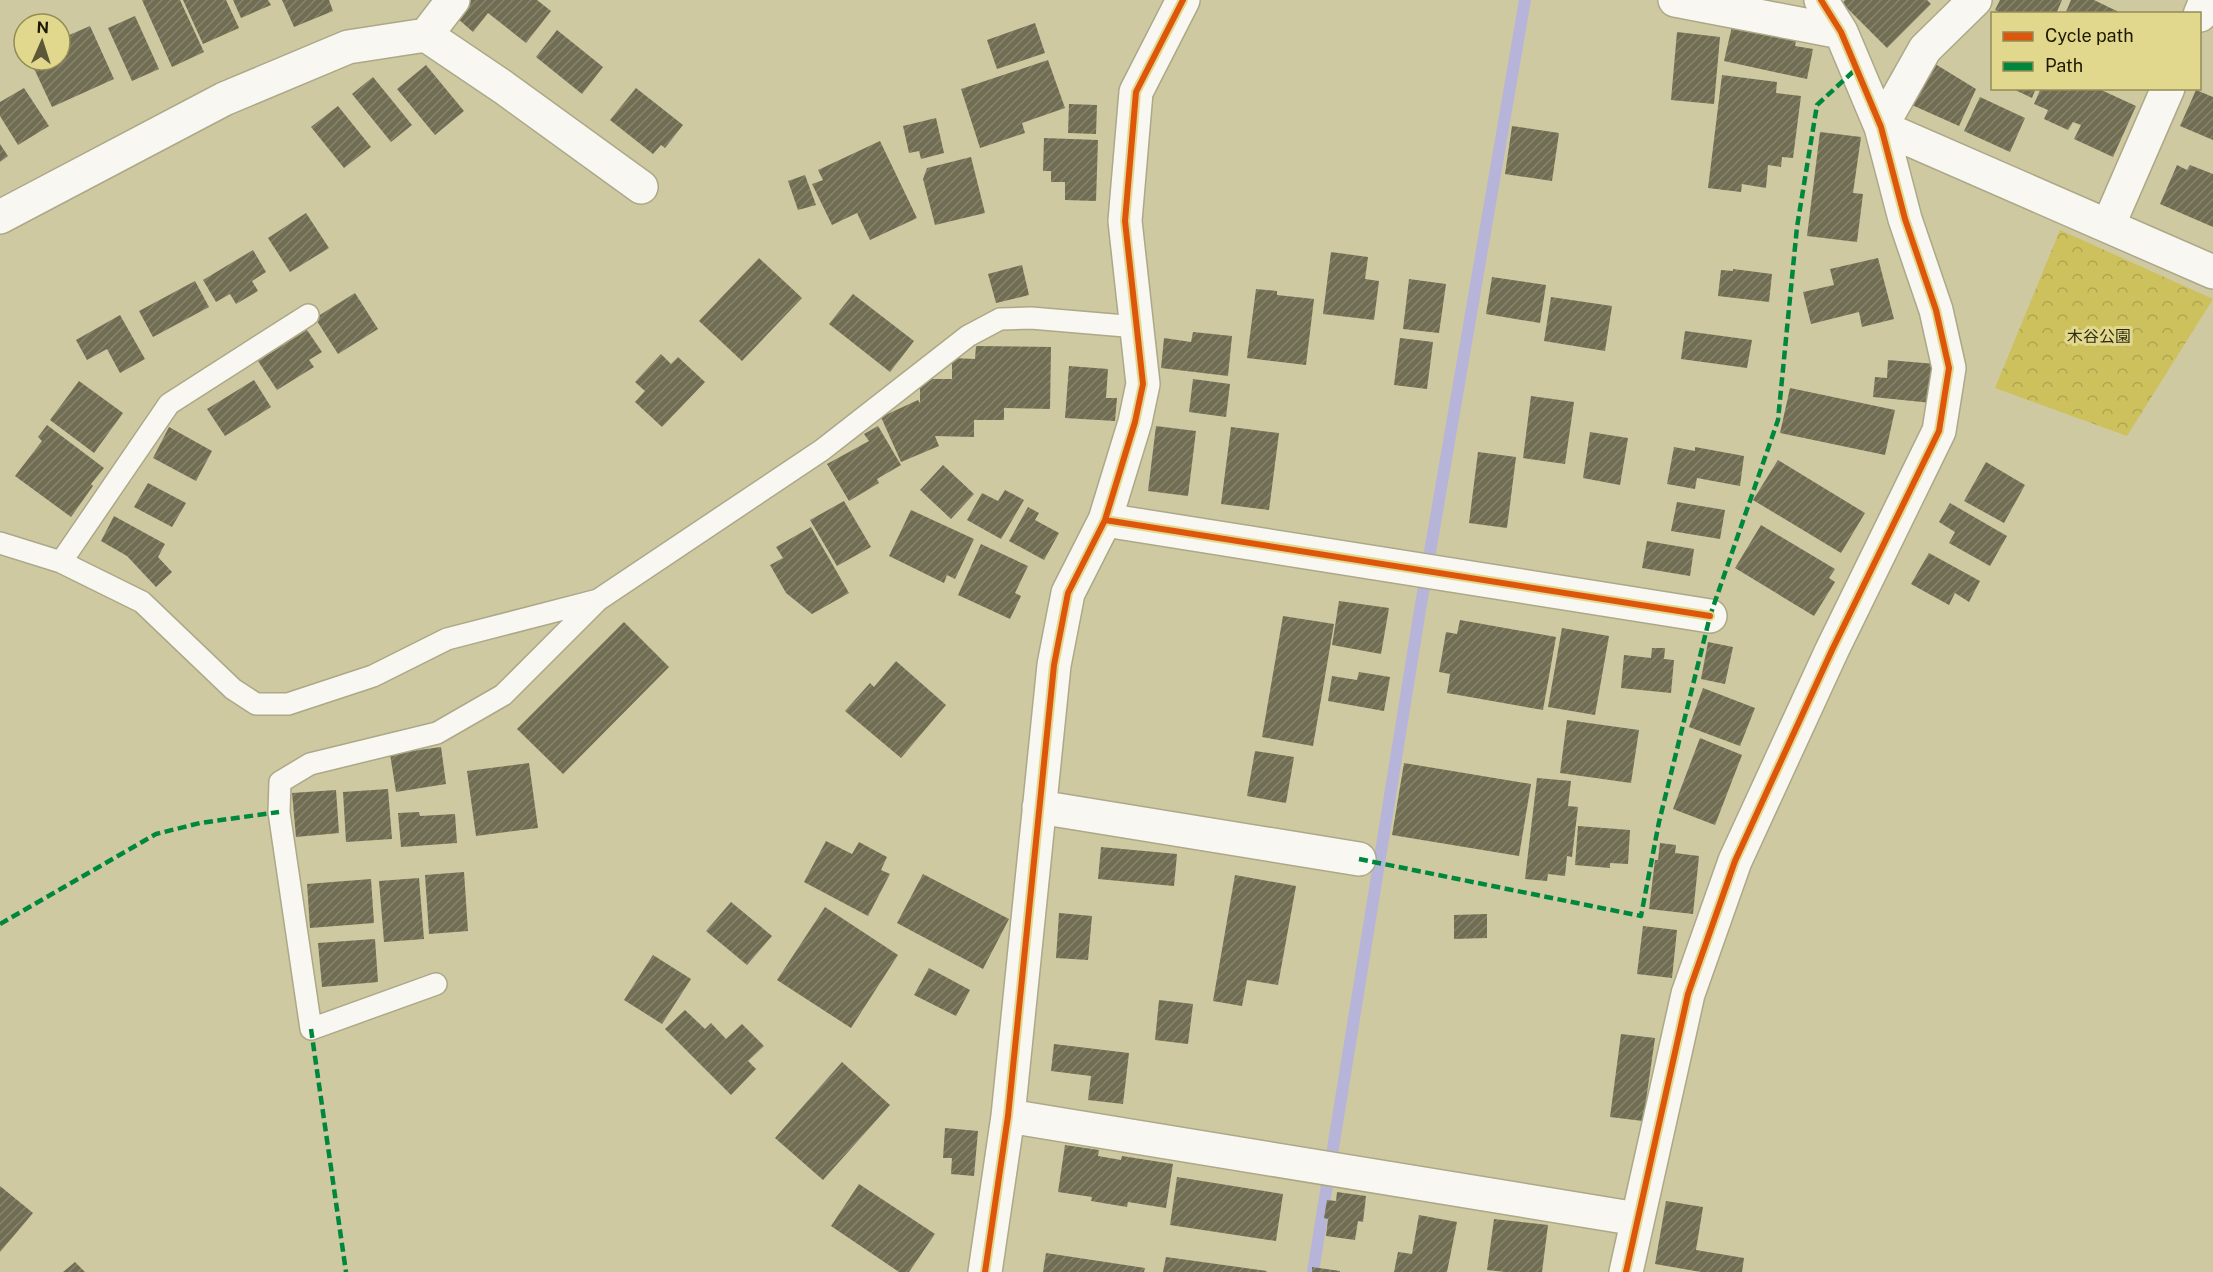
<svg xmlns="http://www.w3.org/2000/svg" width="2213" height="1272" font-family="'Public Sans','Noto Sans JP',sans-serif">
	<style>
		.park { fill: url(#park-crowns) }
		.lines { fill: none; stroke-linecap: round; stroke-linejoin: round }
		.stream { stroke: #b6b5d9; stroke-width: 12 }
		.building { fill: url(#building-hatch) }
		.service-casing { stroke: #aca888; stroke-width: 24 }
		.minor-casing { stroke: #aca888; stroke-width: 36 }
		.service { stroke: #f8f7f1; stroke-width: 21 }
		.minor { stroke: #f8f7f1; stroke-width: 33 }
		.quiet { stroke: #00873e; stroke-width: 4.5; stroke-dasharray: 9 4.5; stroke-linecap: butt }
		.cycleway-casing { stroke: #e1d88e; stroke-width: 10 }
		.cycleway { stroke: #de560b; stroke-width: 6 }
		.labels { text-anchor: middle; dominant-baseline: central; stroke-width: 6; stroke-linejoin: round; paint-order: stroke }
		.park-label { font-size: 16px; fill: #302d16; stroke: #e1d88e }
	</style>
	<defs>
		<pattern id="park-crowns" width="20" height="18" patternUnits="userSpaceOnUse" patternTransform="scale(1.5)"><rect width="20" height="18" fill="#cdc15e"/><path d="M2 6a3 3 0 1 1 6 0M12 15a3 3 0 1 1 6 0" fill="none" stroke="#b0a550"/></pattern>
		<pattern id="building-hatch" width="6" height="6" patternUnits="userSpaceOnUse" patternTransform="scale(1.5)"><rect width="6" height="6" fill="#706d52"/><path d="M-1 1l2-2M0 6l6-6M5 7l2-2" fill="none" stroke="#86846f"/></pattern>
	</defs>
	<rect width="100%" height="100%" fill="#cec9a1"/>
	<path class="park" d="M2060 230 2213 299 2127 436 1995 388Z"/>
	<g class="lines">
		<path class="stream" d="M1313 1272 1420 610 1525 0"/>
	</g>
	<path class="building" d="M142 0H180L204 52 172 67Z
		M183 0H226L239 28 203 44Z
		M233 0H268L271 5 241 18Z
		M282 0H329L333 11 294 27Z
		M471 0H537L551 11 526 43 488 13 473 32 457 18Z
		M1845 0H1927L1931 4 1887 48 1842 3Z
		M2000 0H2062L2056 14H2002L1995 10Z
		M2071 0H2094L2123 14H2065Z
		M135 16 159 69 132 81 108 28Z
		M1733 22 1797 35 1795 46 1813 49 1807 79 1724 61Z
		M1035 23 1045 53 997 69 987 40Z
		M90 26 114 79 52 107 30 60H60V39Z
		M557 30 603 67 582 94 536 57Z
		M1677 32 1720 37 1714 104 1671 100Z
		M1048 60 1065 108 1022 123 1025 133 980 148 961 89Z
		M1932 62 1976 89 1959 126 1912 105Z
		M426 65 464 111 435 135 397 89Z
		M1722 75 1777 82 1776 93 1801 96 1793 158 1782 157 1781 167 1768 165 1766 188 1742 184 1741 192 1708 188Z
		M373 77 412 125 391 142 352 94Z
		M24 88 49 126 18 145 0 116V102Z
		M636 88 683 125 665 148 661 145 653 154 610 120Z
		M2011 88H2036L2032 98Z
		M2041 88H2097L2136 106 2113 157 2074 139 2081 125 2073 122 2068 130 2044 119 2048 110 2034 104Z
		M2196 90 2213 97V140L2180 126Z
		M1980 97 2025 118 2010 152 1964 131Z
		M1069 104 1097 105 1096 134 1068 133Z
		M338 106 371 147 344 168 311 127Z
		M936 118 944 153 921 159 919 151 909 153 903 126Z
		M1512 126 1559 133 1552 181 1505 174Z
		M1820 132 1861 137 1853 193 1863 194 1857 242 1807 236Z
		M1044 138 1098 140 1096 201 1065 200V182H1051V171H1043Z
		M880 141 917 218 870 240 857 213 832 225 812 184 823 180 818 170Z
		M0 144 8 156 0 162Z
		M971 157 985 213 935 225 923 179 927 168Z
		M2177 165 2187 170 2190 165 2213 174V227L2160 204Z
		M805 175 816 205 798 210 788 181Z
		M306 213 329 248 290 272 268 238Z
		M253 250 266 272 252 281 258 291 236 304 230 294 216 302 203 280Z
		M1331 252 1368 257 1365 279 1379 281 1374 320 1323 314Z
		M759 258 802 298 742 361 699 321Z
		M1878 258 1894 319 1862 327 1859 312 1811 324 1803 292 1834 285 1830 269Z
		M1022 265 1029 295 996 303 988 274Z
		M1733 269 1772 274 1769 302 1718 296 1721 270 1733 271Z
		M1492 277 1546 285 1540 323 1486 314Z
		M1409 279 1446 284 1439 333 1403 329Z
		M195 281 209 307 153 337 139 311Z
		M1256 289 1277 291V295L1314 299 1306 365 1247 358Z
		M355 293 378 329 338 354 315 318Z
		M853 294 914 341 890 372 829 324Z
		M1551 297 1612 306 1605 351 1544 341Z
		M120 315 145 359 120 373 107 349 87 360 76 340Z
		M307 330 322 352 309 360 314 367 277 390 258 361Z
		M1685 331 1752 340 1747 368 1681 359Z
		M1193 332 1232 336 1228 376 1161 368 1164 338 1191 342Z
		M1400 338 1433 342 1427 389 1394 385Z
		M976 346 1051 347 1050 409 1004 408V420H974V437L935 436 939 446 901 462 881 417 918 400 920 403V379H952V358L975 359Z
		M661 354 671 364 678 357 705 382 662 427 635 402 645 391 635 382Z
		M1888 360 1936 364 1932 403 1873 397 1875 377 1887 378Z
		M1069 366 1108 369 1106 398H1117L1115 421 1065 418Z
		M1193 379 1230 384 1226 417 1189 412Z
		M254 380 271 407 225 436 207 409Z
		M79 381 123 413 94 453 50 420Z
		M1790 388 1895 410 1885 455 1780 433Z
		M1531 396 1574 402 1565 464 1523 458Z
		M47 425 104 468 91 484 93 486 71 517 15 476 42 441 38 437Z
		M878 426 901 465 877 479 879 483 849 501 827 464 869 441 864 434Z
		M1156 426 1196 431 1188 496 1148 491Z
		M169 427 212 451 196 481 153 458Z
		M1231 427 1279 433 1269 510 1221 504Z
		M1590 432 1628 438 1620 485 1583 478Z
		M1674 447 1695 451V447L1744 456 1740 486 1697 478 1695 489 1667 484Z
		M1478 452 1516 457 1507 528 1469 523Z
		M1778 460 1865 513 1841 553 1753 500Z
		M1986 462 2025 485 2004 523 1964 501Z
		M943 465 974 494 951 519 920 490Z
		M148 483 186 503 172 527 134 507Z
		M1005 490 1024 500 1001 539 967 520 982 493 998 501Z
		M844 501 871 547 837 566 810 520Z
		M1677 502 1725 510 1720 539 1671 531Z
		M1950 503 2007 536 1990 566 1949 543 1955 532 1939 522Z
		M1028 507 1039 513 1035 520 1059 533 1044 560 1009 541Z
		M911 510 974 539 955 579 947 575 944 583 889 556Z
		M114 516 165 544 158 557 172 572 156 587 127 556 101 541Z
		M1761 525 1835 569 1829 578 1835 582 1814 616 1735 568Z
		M811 527 849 593 812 614 786 593 770 565 783 558 776 547Z
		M1647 541 1694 549 1690 576 1642 568Z
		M981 544 1028 566 1015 593 1021 596 1010 619 958 595Z
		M1929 553 1980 581 1969 602 1955 593 1949 605 1911 584Z
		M1339 601 1389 608 1381 654 1332 645Z
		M1283 616 1334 624 1313 746 1262 737Z
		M1460 620 1556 637 1543 710 1447 693 1450 674 1439 672 1446 632 1457 634Z
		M624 622 669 667 563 774 517 729Z
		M1562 628 1609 636 1595 715 1548 707Z
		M1708 642 1733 647 1725 684 1701 679Z
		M1652 648H1665L1664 659 1674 660 1671 693 1621 688 1624 655 1651 658Z
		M896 661 946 705 901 758 845 711 870 683 874 687Z
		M1359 672 1390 677 1384 711 1328 701 1332 676 1357 680Z
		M1703 688 1755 708 1740 746 1689 727Z
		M1567 720 1639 730 1631 783 1560 773Z
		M1700 738 1742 755 1715 825 1673 809Z
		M441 747 446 784 396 792 390 754Z
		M1255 751 1294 757 1286 803 1247 796Z
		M529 763 538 828 476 836 467 771Z
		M1404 763 1531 784 1519 856 1392 835Z
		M1537 778 1571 781 1568 806 1578 807 1572 857 1567 856 1565 876 1548 874 1547 881 1525 879Z
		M388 789 392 839 346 842 343 792Z
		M336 790 339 833 296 837 292 793Z
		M419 812 420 816 455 814 457 843 401 847 398 813Z
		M1578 826 1630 830 1628 864 1610 863V868L1575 865Z
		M826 841 852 854 859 842 887 857 881 870 890 874 868 916 804 882Z
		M1660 843 1676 845 1675 853 1699 856 1693 914 1649 909 1655 860H1658Z
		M1101 847 1177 854 1174 886 1098 879Z
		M464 872 468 931 429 934 425 875Z
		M923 874 1009 919 983 969 897 923Z
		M1235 875 1296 886 1278 985 1247 980 1242 1006 1213 1001Z
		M419 878 424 939 384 942 379 881Z
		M371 879 374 923 310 928 307 884Z
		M731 902 772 936 747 965 706 931Z
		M825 907 898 955 851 1028 777 980Z
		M1059 913 1092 916 1088 960 1056 958Z
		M1487 914V938L1454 939V915Z
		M1643 926 1677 930 1672 978 1637 974Z
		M375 939 378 982 322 987 318 943Z
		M653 955 691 979 662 1024 624 1000Z
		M929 968 970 990 956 1016 914 995Z
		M1159 1000 1193 1004 1188 1044 1155 1040Z
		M685 1010 705 1029 711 1023 726 1039 742 1024 764 1046 748 1061 756 1069 731 1095 665 1029Z
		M1621 1034 1655 1038 1643 1121 1610 1117Z
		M1054 1044 1129 1053 1123 1104 1088 1100 1091 1076 1051 1071Z
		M842 1062 890 1105 823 1180 775 1138Z
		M945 1128 978 1131 974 1176 951 1174 952 1158H943Z
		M1065 1145 1099 1150 1098 1156 1121 1160 1122 1156 1173 1164 1166 1208 1128 1202 1127 1207 1091 1201 1092 1197 1058 1192Z
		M1177 1177 1283 1194 1276 1241 1170 1225Z
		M859 1184 935 1234 909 1272H899L831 1226Z
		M0 1186 33 1213 0 1252Z
		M1337 1192 1366 1196 1363 1222 1358 1221 1355 1240 1326 1236 1328 1219 1324 1218 1327 1200 1336 1201Z
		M1666 1201 1703 1207 1696 1250 1744 1258 1742 1272H1701L1655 1264Z
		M1419 1215 1457 1222 1447 1272H1394L1398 1252 1412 1254Z
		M1494 1219 1548 1225 1542 1272H1505L1487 1270Z
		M1046 1253 1145 1268 1144 1272H1043Z
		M1166 1257 1267 1271 1266 1272H1163Z
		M75 1262 85 1272H63Z
		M1312 1267 1340 1271V1272H1312Z"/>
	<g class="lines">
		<g class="service-casing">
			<path id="service" d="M0 543 61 562 142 602 233 689 256 704H288L373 676 447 639 598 600 822 450 968 336 1000 319 1031 318 1137 327
				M61 562 169 404 308 315
				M436 984 311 1029 279 812 280 782 310 764 437 733 503 695 598 600"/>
		</g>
		<g class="minor-casing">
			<path id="minor" d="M1675 0 1841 32
				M2200 15 2206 0
				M426 35 503 87 641 187
				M1881 127 2213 272
				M1881 127 1925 49 1975 0
				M0 217 224 99 348 47 426 35 453 0
				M2108 226 2168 88
				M1105 520 1710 616
				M1039 807 1359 859
				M1008 1116 1637 1219
				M985 1272 1008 1116 1054 665 1068 593 1105 520 1135 422 1143 384 1125 221 1136 92 1183 0
				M1626 1272 1688 994 1735 861 1832 650 1939 431 1949 368 1936 310 1905 219 1881 127 1841 32 1821 0"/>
		</g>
		<use href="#service" class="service"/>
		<use href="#minor" class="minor"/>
		<path class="quiet" d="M1359 859 1641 916 1659 822 1710 616 1778 420 1797 227 1817 105 1857 68
			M0 924 156 834 200 823 279 812
			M311 1029 346 1272"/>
		<g class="cycleway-casing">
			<path id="cycleway" d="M1105 520 1710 616
				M985 1272 1008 1116 1054 665 1068 593 1105 520 1135 422 1143 384 1125 221 1136 92 1183 0
				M1626 1272 1688 994 1735 861 1832 650 1939 431 1949 368 1936 310 1905 219 1881 127 1841 32 1821 0"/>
		</g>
		<use href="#cycleway" class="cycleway"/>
	</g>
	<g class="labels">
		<g class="park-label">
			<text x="2099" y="336">木谷公園</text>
		</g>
	</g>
	<rect x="1991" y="12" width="210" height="78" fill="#e1d88e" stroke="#938c55" stroke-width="1.5"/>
	<rect x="2003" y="32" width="30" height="9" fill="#de560b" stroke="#938c55" stroke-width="1.5"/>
	<text x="2045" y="42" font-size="18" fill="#1d1900">Cycle path</text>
	<rect x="2003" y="62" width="30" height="9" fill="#00873e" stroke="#938c55" stroke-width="1.5"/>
	<text x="2045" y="72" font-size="18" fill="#1d1900">Path</text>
	<g transform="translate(42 42) rotate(3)"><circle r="28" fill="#e1d88e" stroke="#938c55" stroke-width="1.5"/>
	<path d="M0-4.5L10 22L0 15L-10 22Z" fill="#5b5738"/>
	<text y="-9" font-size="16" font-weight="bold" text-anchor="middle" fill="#1d1900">N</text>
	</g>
</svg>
